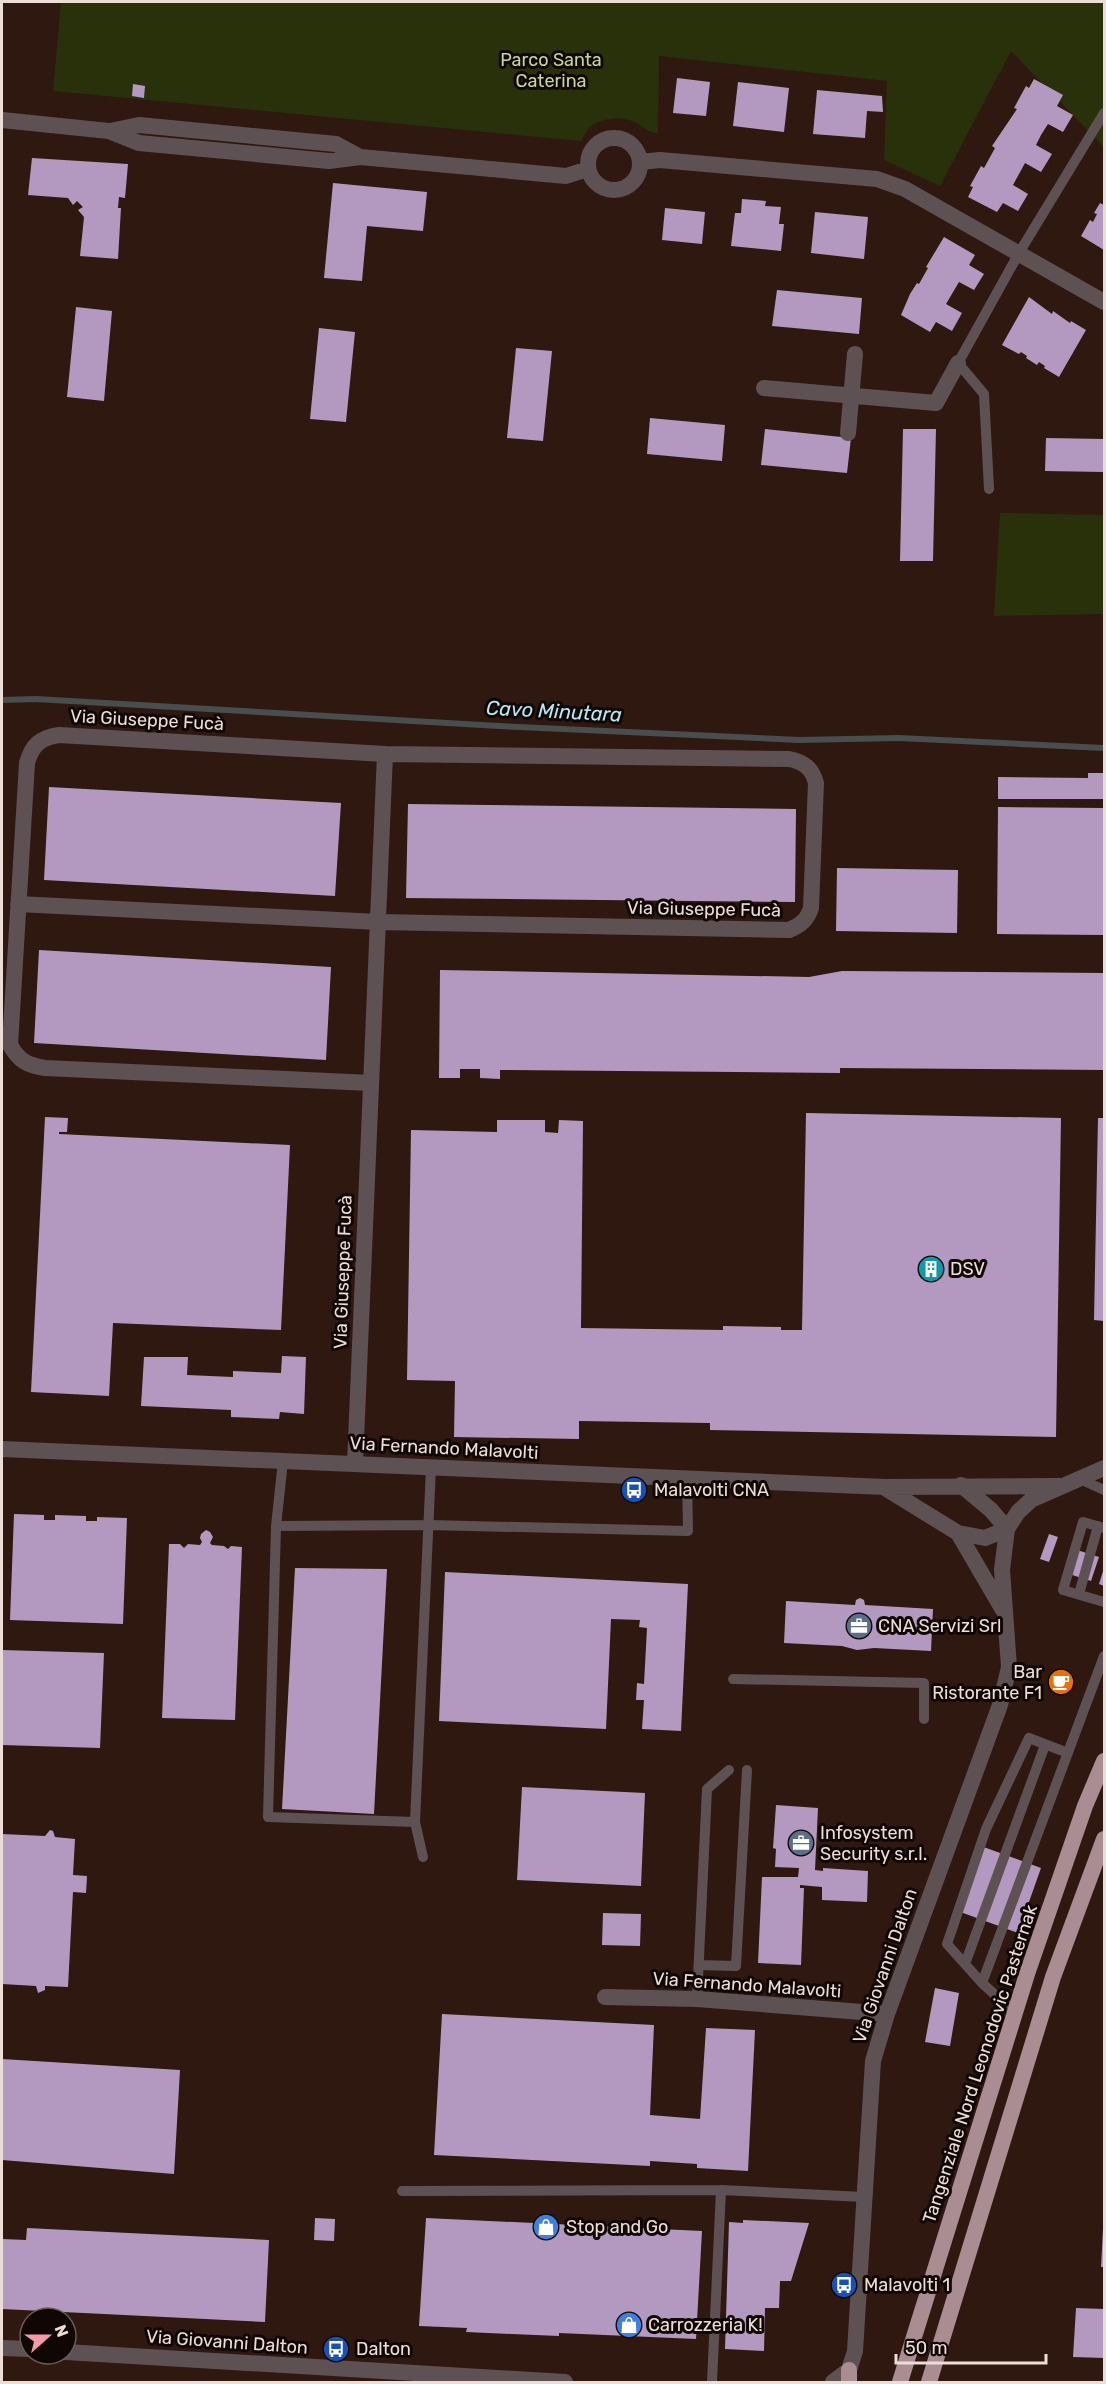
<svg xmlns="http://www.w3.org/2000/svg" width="1106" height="2384" font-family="Rubik,sans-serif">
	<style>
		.green { fill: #29310a }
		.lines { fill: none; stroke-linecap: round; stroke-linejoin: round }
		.stream { stroke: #484d4e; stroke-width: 6 }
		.building { fill: #b399bf }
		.service { stroke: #5e5154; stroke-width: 10 }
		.minor { stroke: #5e5154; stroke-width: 16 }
		.trunk { stroke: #aa8d92; stroke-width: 16 }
		.labels { text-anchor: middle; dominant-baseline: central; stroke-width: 6; stroke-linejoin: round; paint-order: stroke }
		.park-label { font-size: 18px; fill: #c4d793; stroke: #100704 }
		.street-label { font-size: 18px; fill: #edddd7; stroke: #100704 }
		.poi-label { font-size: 18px; fill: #edddd7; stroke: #100704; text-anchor: start }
		.water-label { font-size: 20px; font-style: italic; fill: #b7e8f8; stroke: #100704 }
	</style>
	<rect width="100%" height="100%" fill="#2f1810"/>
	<path class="green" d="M61 2H1104V147L1011 51 940 186 884 160 887 81 659 56 658 133C647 132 645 128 637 123 624 116 604 117 591 126 587 129 584 136 581 141L53 91Z
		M1000 513 1104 515V614L994 616Z"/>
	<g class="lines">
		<path class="stream" d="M2 700 36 699 499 726 799 740 899 738 1104 748"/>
	</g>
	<path class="building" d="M677 78 710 82 706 116 673 113Z
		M1034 79 1063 95 1057 106 1073 115 1063 132 1048 124 1041 135 1036 145 1052 154 1041 172 1025 163 1013 185 1028 194 1018 211 1003 203 997 212 968 197 973 187 970 186 981 166 984 168 995 148 992 146 1017 109 1014 108 1026 86 1029 88Z
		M738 82 789 88 784 132 733 126Z
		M133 84 145 86 144 98 132 96Z
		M817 90 882 96 883 112 867 111 865 138 813 134Z
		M32 158 128 164 125 198 119 197 118 208H121L118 259 80 256 84 217 78 210 83 207 77 201 73 205 68 198 28 195Z
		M333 183 427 192 423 231 367 226 362 281 324 278Z
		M742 199 766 201 765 206 781 207 779 224H784L781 251 731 246 735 213H741Z
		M1100 203 1104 205V250L1081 236 1090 220 1093 222 1097 214 1094 213Z
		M665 208 705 212 702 244 662 240Z
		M815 212 868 217 864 259 811 253Z
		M944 237 975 255 969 265 984 274 974 290 959 282 946 304 962 313 952 331 936 322 930 332 901 315 910 294 917 283 919 284 928 268 926 267Z
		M777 290 862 298 859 334 772 326Z
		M1029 297 1052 314 1053 311 1070 323 1071 321 1086 330 1059 377 1044 368 1045 366 1039 362 1037 365 1026 358 1027 356 1021 352 1019 354 1002 345Z
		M76 307 112 311 104 401 67 397Z
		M319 328 355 332 346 422 310 419Z
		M516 348 552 351 543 441 507 438Z
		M650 418 725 425 722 461 647 454Z
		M765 429 851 438 847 473 761 465Z
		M903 429H936L933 561H900Z
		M1046 438 1104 439V472L1045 471Z
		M1088 773H1104V799H998V777L1088 778Z
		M49 787 341 803 335 896 44 880Z
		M408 804 796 809 795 902 406 898Z
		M998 807 1104 808V935L997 934Z
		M837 868 958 870 957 933 836 931Z
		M39 950 331 967 326 1060 34 1043Z
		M440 970 809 977 842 971 1104 973V1070L840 1068V1073L500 1070V1079L480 1078V1069H460V1078H439Z
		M806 1113 1061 1118 1056 1437 710 1430V1423L579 1421V1439L454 1437 455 1381 407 1380 411 1130 497 1132V1120H545V1132L558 1133 559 1120 583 1121 581 1328 723 1330V1326L781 1327V1330H802Z
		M45 1117 68 1118 67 1132H59V1134L290 1145 281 1330 113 1323 109 1396 31 1392Z
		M1098 1118H1104V1321L1094 1320Z
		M282 1356 306 1357 304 1414 280 1412 279 1419 231 1417V1410L141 1406 144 1357H188L187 1375 233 1377V1371L281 1373Z
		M14 1514 44 1515V1520H55V1515L86 1516V1521H97V1517L127 1518 123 1624 10 1620Z
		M206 1530 210 1532 213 1537 210 1543 212 1545 224 1546 228 1549 231 1546 242 1547 235 1720 162 1718 169 1544H180L184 1548 188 1544 200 1545 202 1542 200 1538 201 1534Z
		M1049 1534 1058 1537 1049 1562 1040 1559Z
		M1074 1549 1099 1557 1091 1581 1066 1573Z
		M295 1568 387 1569 374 1814 282 1809Z
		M1104 1568V1586L1099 1584Z
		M445 1572 688 1584 681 1731 642 1729 644 1700H636L637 1683 644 1684 647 1628 639 1627 640 1620 611 1619 606 1729 439 1721Z
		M860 1598 864 1600 865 1605 933 1609 931 1651 874 1648 857 1650 842 1646 784 1643 786 1601 855 1605 856 1600Z
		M2 1650 104 1653 100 1748 2 1745Z
		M522 1787 645 1793 641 1886 517 1880Z
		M776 1805 818 1808 815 1870 823 1871V1868L868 1871 867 1902 822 1900V1887L800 1885V1888H804L801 1965 758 1963 762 1877H798L799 1868 775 1867 776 1849 773 1848Z
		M50 1830 53 1831 55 1837 75 1839 73 1875 87 1876 86 1893 73 1892 68 1987 45 1986V1990L38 1993 36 1986 2 1984V1834L45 1836Z
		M978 1845 1041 1868 1018 1933 955 1910Z
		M603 1913 641 1914 640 1946 602 1945Z
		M935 1988 959 1993 950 2046 925 2042Z
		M442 2014 654 2025 650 2115 700 2119 706 2028 755 2030 748 2171 697 2168V2164L650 2161V2166L434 2155Z
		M2 2059 180 2070 174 2174 2 2160Z
		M315 2218 335 2219 334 2241 314 2240Z
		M426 2218 702 2231 696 2339 559 2333V2336L512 2334 466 2332 467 2328 419 2326Z
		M743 2220 809 2223 791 2281H780L779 2308H765L764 2351 725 2349 729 2222 743 2223Z
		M27 2228 269 2240 265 2322 2 2309V2239L26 2240Z
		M1103 2229H1104V2267H1101Z
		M1076 2308 1104 2309V2358L1073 2357Z"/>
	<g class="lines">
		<path class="service" d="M989 489 984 394 958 363 1019 253 1104 113
			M283 1461 276 1526 268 1817 415 1822
			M1080 1479 1104 1490
			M276 1526 429 1525 688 1531 687 1479
			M1104 1528 1083 1522 1063 1590 1104 1602
			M1079 1594 1098 1526
			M733 1679 924 1683V1719
			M423 1857 415 1822 431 1467
			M965 1964 1045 1745
			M699 1965 736 1966 747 1770
			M982 1983 947 1944 986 1829 1029 1738 1068 1753
			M697 1999 707 1789 729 1770
			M1014 2012 982 1983 1104 1656
			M402 2191 721 2190 864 2197
			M712 2382 721 2190"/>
		<path class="minor" d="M2 120 109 131 139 143 329 161 360 157 566 176 588 169
			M110 131 139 125 336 144 360 157
			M588 164a26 26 0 1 1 52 0a26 26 0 1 1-52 0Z
			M640 162 660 160 877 179 905 189 1104 302
			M764 388 936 403 958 363
			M848 433 855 354
			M18 904 378 922 789 930C801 925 807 920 811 908L816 783C812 768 804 762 789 759L385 754 59 735C40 738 32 745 27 763L10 1045C19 1061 27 1065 45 1068L371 1083
			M2 1449 885 1487 1060 1486
			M355 1464 385 754
			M961 1485 991 1510 1007 1529
			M885 1488 958 1533 1003 1610
			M958 1533 985 1538 1007 1529 1018 1512 1031 1500 1104 1468
			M605 1997 697 1999 887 2014
			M2 2348 30 2349
			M66 2352 565 2382
			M833 2382 849 2370 855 2351 873 2061 887 2014 1000 1705 1009 1667 1002 1570 1007 1529"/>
		<path class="trunk" d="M849 2382V2370
			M900 2382 1027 1974 1085 1806 1104 1761
			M929 2382 1053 1977 1104 1839"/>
	</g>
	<defs>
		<g id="building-disc" transform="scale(1.35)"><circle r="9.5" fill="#0f9aa8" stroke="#100704"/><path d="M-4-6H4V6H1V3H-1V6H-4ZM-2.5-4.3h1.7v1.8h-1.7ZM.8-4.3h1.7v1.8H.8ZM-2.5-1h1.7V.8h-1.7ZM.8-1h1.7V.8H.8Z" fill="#fff"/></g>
		<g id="bus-disc" transform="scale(1.35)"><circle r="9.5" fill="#1a4fb4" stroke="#100704"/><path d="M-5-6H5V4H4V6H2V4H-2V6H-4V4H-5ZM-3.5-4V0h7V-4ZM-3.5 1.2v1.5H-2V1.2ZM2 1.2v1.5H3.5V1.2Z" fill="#fff"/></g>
		<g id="office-disc" transform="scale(1.35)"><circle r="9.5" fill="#5c6f8a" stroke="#100704"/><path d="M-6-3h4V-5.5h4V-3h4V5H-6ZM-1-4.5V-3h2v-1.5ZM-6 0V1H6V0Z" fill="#fff"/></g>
		<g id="cafe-disc" transform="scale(1.35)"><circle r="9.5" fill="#e8710a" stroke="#100704"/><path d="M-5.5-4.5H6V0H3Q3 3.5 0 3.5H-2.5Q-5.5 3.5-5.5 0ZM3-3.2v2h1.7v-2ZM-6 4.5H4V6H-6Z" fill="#fff"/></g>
		<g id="shop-disc" transform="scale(1.35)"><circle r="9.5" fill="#3f7fe0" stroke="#100704"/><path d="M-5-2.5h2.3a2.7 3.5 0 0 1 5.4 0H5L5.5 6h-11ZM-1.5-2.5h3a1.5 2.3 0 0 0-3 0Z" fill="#fff"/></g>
	</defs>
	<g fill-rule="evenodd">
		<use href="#building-disc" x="931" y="1269"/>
		<use href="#bus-disc" x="634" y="1490"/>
		<use href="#office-disc" x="859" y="1626"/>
		<use href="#cafe-disc" x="1061" y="1682"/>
		<use href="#office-disc" x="801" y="1843"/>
		<use href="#shop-disc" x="546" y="2227"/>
		<use href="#bus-disc" x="844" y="2285"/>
		<use href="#shop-disc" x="629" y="2325"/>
		<use href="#bus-disc" x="336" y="2349"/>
	</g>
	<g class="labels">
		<g class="park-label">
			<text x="551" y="60">Parco Santa<tspan x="551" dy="21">Caterina</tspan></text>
		</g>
		<g class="street-label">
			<text transform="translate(147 720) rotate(3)">Via Giuseppe Fucà</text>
			<text transform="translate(704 909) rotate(1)">Via Giuseppe Fucà</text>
			<text transform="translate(343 1272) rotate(-88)">Via Giuseppe Fucà</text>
			<text transform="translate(444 1448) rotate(3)">Via Fernando Malavolti</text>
			<text transform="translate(885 1966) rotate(-71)">Via Giovanni Dalton</text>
			<text transform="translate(747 1985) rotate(4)">Via Fernando Malavolti</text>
			<text transform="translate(980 2064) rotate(-72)">Tangenziale Nord Leonodovic Pasternak</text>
			<text transform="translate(227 2342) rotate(4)">Via Giovanni Dalton</text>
		</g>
		<g class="poi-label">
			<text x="950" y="1269">DSV</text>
			<text x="654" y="1490">Malavolti CNA</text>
			<text x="878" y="1626">CNA Servizi Srl</text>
			<text x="1042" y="1672" text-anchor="end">Bar<tspan x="1042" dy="21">Ristorante F1</tspan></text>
			<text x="820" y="1833">Infosystem<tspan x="820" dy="21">Security s.r.l.</tspan></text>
			<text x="566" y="2227">Stop and Go</text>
			<text x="864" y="2285">Malavolti 1</text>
			<text x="648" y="2325">Carrozzeria K!</text>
			<text x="356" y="2349">Dalton</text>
		</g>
		<g class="water-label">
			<text transform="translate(554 711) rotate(3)">Cavo Minutara</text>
		</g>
	</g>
	<rect width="1106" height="2384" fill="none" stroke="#edddd7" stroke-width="6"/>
	<g transform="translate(48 2336) rotate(69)"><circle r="28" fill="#100704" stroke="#685d58" stroke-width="1.5"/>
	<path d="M0-4.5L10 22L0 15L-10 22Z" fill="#f39aaa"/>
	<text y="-9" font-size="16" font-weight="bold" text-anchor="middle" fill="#edddd7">N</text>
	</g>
	<path d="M896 2354v9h150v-9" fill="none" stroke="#edddd7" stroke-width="3"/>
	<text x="905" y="2354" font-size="18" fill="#edddd7" stroke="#100704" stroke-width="4.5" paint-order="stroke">50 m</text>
</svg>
